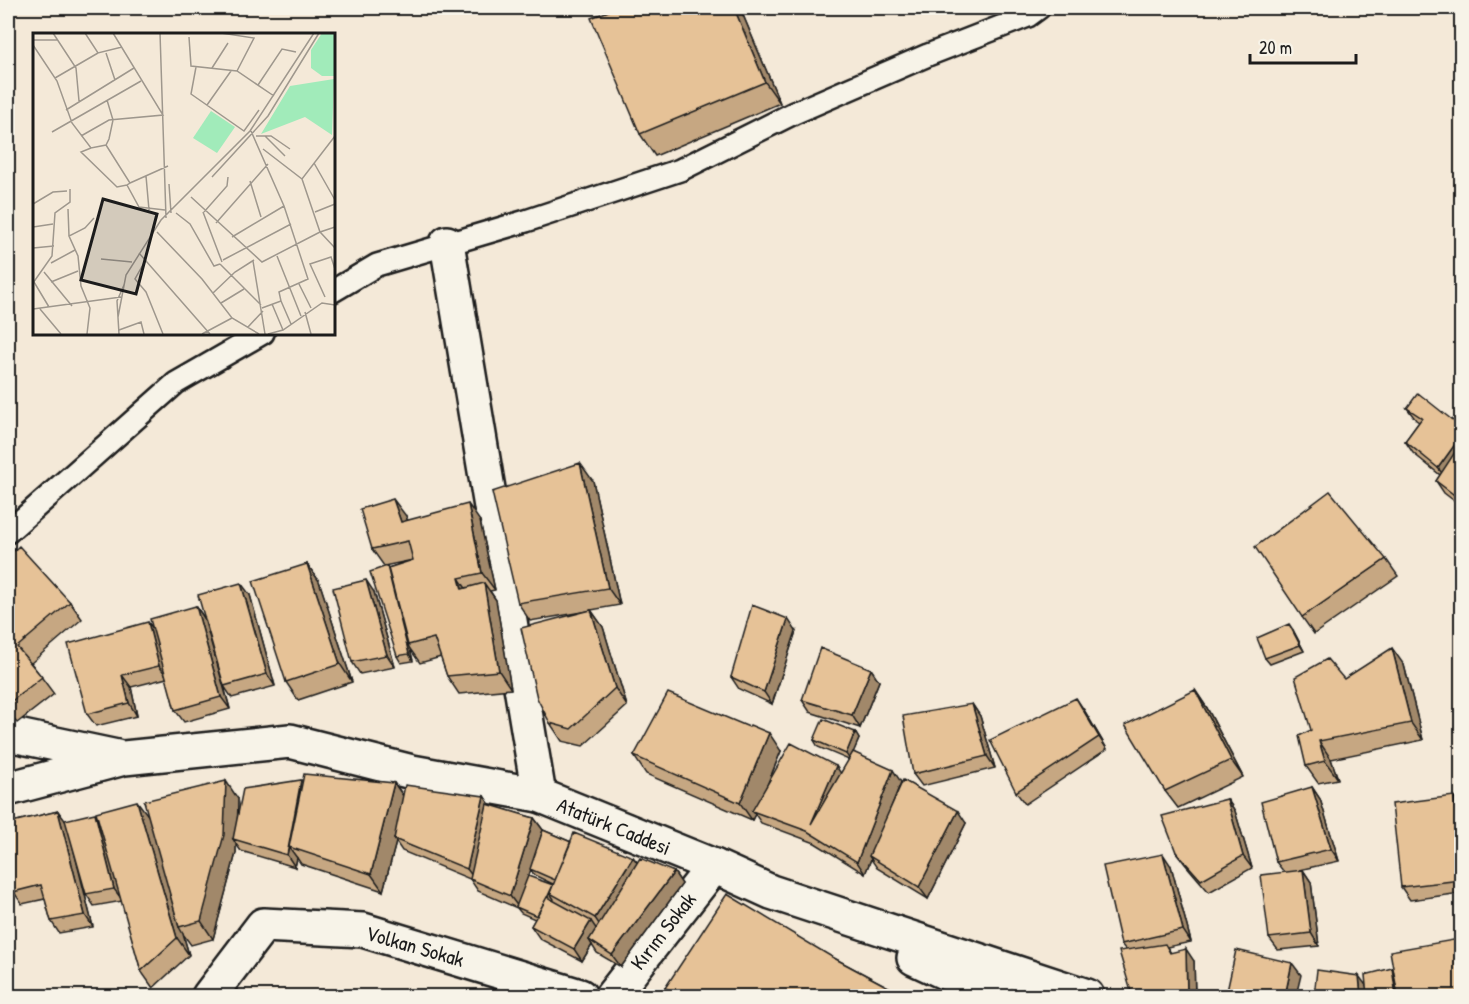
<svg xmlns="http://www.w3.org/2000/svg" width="1469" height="1004" font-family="'Patrick Hand',sans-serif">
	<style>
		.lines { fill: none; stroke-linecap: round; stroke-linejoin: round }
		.lane-casing { stroke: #1c1c1c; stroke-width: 26 }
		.street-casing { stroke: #1c1c1c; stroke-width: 38 }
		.secondary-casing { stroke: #1c1c1c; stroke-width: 38 }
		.lane { stroke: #f7f3e8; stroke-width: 21 }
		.street { stroke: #f7f3e8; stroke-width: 33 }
		.secondary { stroke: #f7f3e8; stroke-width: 33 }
		.wall { fill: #c6a782; stroke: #1c1c1c; stroke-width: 1.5; fill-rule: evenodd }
		.shaded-wall { fill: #a1886a; stroke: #1c1c1c; stroke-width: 1.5 }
		.building { fill: #e6c297; stroke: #1c1c1c; stroke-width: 1.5 }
		.labels { text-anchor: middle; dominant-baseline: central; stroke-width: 4.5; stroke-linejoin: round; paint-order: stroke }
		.street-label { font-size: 21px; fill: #1c1c1c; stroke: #f7f3e8 }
		.inset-road { fill: none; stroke: #9e978d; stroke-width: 1.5 }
		.view { fill: #1c1c1c; fill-opacity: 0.15; stroke: #1c1c1c; stroke-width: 3 }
		.inset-edge { fill: none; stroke: #1c1c1c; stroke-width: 3 }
	</style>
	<rect width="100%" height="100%" fill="#f4e9d8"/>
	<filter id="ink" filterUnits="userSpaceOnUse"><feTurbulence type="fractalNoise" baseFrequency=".0167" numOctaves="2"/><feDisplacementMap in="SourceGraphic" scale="12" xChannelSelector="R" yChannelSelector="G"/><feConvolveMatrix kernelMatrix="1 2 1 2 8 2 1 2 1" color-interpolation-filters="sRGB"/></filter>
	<g filter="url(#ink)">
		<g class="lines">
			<g class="lane-casing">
				<path id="lane" d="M333 291 377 265 526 221 680 170 794 113 928 55 1028 16 1039 8
					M8 532 176 383 263 333"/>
			</g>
			<g class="street-casing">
				<path id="street" d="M447 243 539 795
					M209 996 263 925 363 930 580 996
					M612 996 714 866"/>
			</g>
			<g class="secondary-casing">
				<path id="secondary" d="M8 734 117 757
					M8 789 124 758 290 741 412 772 539 795 714 866 771 892 1087 996
					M914 958 996 996"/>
			</g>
			<use href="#lane" class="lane"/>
			<use href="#street" class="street"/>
			<use href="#secondary" class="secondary"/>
		</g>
		<path class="wall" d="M616 8H740L780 103 655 156 640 134Z
			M1407 408 1461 427V506L1444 493 1436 481 1440 475 1413 453 1405 441 1419 422 1416 420Z
			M593 481 620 605 591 610 603 627 627 706 583 746 562 741 550 723 589 611 530 621 518 603Z
			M406 516 407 520 480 521 495 590 490 591 496 600 511 689 459 694 447 676 441 657 420 663 410 649 413 661 401 663 397 656 387 566 388 568 413 560 384 566 372 549Z
			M8 556 70 602 82 619 31 663 54 694 17 723 8 713Z
			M1386 559 1398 576 1314 634 1302 617Z
			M307 564 319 581 352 682 298 700 286 682Z
			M374 592 395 667 360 674 352 662Z
			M250 595 275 686 232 698 224 686 230 709 184 722 175 710 167 678 131 687 137 716 96 726 87 714 152 628 196 606 204 618Z
			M1293 630 1304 651 1270 664 1265 658Z
			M796 631 772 704 739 689 731 677Z
			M1404 665 1423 740 1331 759 1338 779 1318 783 1306 766 1311 730 1344 679Z
			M871 669 879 681 860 728 810 712 802 700Z
			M1195 690 1207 708 1243 777 1178 808 1165 791Z
			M972 704 980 716 995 768 922 786 913 774Z
			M1084 710 1107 749 1025 804 1016 792Z
			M855 732 859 739 853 752 901 782 892 806 966 823 928 899 877 868 871 859 865 874 815 843 761 823 755 814 752 820 646 774 634 756 781 751 766 788 841 773 849 760 818 747 814 740Z
			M394 783 403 795 484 796 490 805 534 818 543 830 571 842 633 857 637 862 674 872 682 884 621 967 597 953 592 945 582 961 540 939 531 926 535 919 521 913 517 908 478 891 470 879 402 851 396 842 383 891 301 864 297 858 295 867 241 851 236 844V853L213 939 191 945 183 934 189 955 153 988 141 971 122 901 94 906 86 894 71 840 93 927 59 933 51 921 45 899 22 904 13 891 8 893V823L58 811 66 823 98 818 148 816 238 799 237 816ZM531 870 534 875 553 884V885L528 877Z
			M1312 787 1320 799 1339 861 1299 870H1303L1311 882 1319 946 1278 950 1269 938 1284 872 1276 862Z
			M1227 799 1235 811 1252 868 1209 892 1185 864 1176 852Z
			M1461 807V893L1410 900 1401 887Z
			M1171 866 1191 942 1167 947 1171 953 1194 961 1195 996H1133L1132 995 1126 950 1121 944Z
			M832 957 905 996H671L665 988Z"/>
		<path class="shaded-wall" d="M734 8H740L780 103 765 82Z
			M1461 436V460L1447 480 1438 468Z
			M580 463 593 481 620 605 608 588Z
			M393 499 406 516 413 539 401 522Z
			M468 504 480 521 495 590 482 573Z
			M307 564 319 581 352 682 340 664Z
			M387 566 391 572 408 645 410 649 413 661 409 654Z
			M459 578 471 596 462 589Z
			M366 580 374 592 395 667 387 655Z
			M241 583 250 595 275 686 267 674Z
			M484 583 496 600 511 689 499 671Z
			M196 606 204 618 230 709 221 697Z
			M591 610 603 627 627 706 615 688Z
			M788 619 796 631 772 704 764 692Z
			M148 622 157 634 168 678 159 666Z
			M1289 624 1293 630 1304 651 1300 645Z
			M1392 648 1404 665 1423 740 1411 723Z
			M871 669 879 681 860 728 852 715Z
			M122 675 131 687 137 716 129 703Z
			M1195 690 1207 708 1243 777 1231 760Z
			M1076 698 1084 710 1107 749 1099 737Z
			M972 704 980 716 995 768 987 756Z
			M855 732 859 739 850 760 846 754Z
			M769 733 781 751 756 812 752 811 755 814 752 820 740 803Z
			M1319 741 1331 759 1338 779 1325 761Z
			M836 766 844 778 811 824Z
			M893 770 901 782 871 858 869 856 871 859 865 874 857 862Z
			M301 780 289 847 297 858 295 867 287 855Z
			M226 781 238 799 237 840 233 839 236 844V853L213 939 201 921Z
			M394 783 406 800 394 839 396 842 383 891 371 874Z
			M1312 787 1320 799 1339 861 1331 849Z
			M484 796 492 808 476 881 467 869Z
			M1454 796 1461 807V858Z
			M1227 799 1235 811 1252 868 1243 856Z
			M137 801 150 818 179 927 183 934 189 955 177 938Z
			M58 811 67 823 93 927 85 915Z
			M958 811 966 823 928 899 919 887Z
			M95 813 103 825 123 901 114 889Z
			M534 818 543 830 519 908 510 896Z
			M1163 854 1171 866 1191 942 1183 930Z
			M633 857 642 869 603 930 595 918Z
			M8 864 14 891 8 882Z
			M1303 870 1311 882 1319 946 1311 933Z
			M674 872 682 884 621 967 612 955Z
			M553 885 550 893 554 899 543 923 539 917Z
			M591 921 599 933 589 940 592 945 582 961 574 949Z
			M1186 949 1194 961 1195 996H1187Z
			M1292 963 1301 975 1296 996H1285Z
			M1392 968 1400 980 1403 996H1396Z
			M1359 976 1368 988 1369 996H1361Z"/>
		<path class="building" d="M616 8H734L765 82 640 134 591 18Z
			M1418 393 1461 427V436L1438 468 1405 441 1422 418 1407 408Z
			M1461 443V500L1436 481Z
			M580 463 608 588 518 603 492 492Z
			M1330 491 1386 559 1302 617 1255 547Z
			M393 499 401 522 468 504 482 573 459 578 462 589 484 583 499 671 447 676 434 638 408 645 388 568 413 560 408 541 372 549 360 509Z
			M19 546 70 602 17 647 42 677 8 704V556Z
			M307 564 340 664 286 682 253 581Z
			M387 566 409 654 397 656 370 572Z
			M366 580 387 655 352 662 333 588Z
			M241 583 267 674 224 686 198 595Z
			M752 605 788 619 764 692 731 677Z
			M196 606 221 697 175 710 150 619Z
			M591 610 615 688 571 729 550 723 537 698 521 628Z
			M148 622 159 666 122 675 129 703 87 714 68 644Z
			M1289 624 1300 645 1265 658 1257 638Z
			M820 648 871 669 852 715 802 700Z
			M1392 648 1411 723 1319 741 1325 761 1306 766 1299 736 1311 730 1295 677 1327 659 1344 679Z
			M1195 690 1231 760 1165 791 1125 725Z
			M668 693 749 727 750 725 769 733 740 803 634 756Z
			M1076 698 1099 737 1016 792 990 740Z
			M972 704 987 756 913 774 903 716Z
			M823 719 855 732 846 754 814 740Z
			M791 743 836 766 811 824 853 752 893 770 857 862 807 831 752 811Z
			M304 774 394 783 371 874 289 847Z
			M301 780 287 855 233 839 243 789Z
			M903 780 958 811 919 887 869 856Z
			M226 781 224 835 201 921 179 927 144 801Z
			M405 785 484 796 467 869 394 839Z
			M1312 787 1331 849 1276 862 1261 802Z
			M1454 796 1461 858V880L1401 887 1392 804Z
			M1227 799 1243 856 1201 880 1176 852 1162 816Z
			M137 801 177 938 141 971 96 812Z
			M487 804 534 818 510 896 470 879Z
			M58 811 85 915 51 921 41 885 13 892 8 865V823Z
			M95 813 114 889 86 894 65 820Z
			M543 830 571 842 555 880 530 869Z
			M574 833 633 857 595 918 550 893Z
			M1163 854 1183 930 1121 944 1103 866Z
			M640 858 674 872 612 955 589 940Z
			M1303 870 1311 933 1269 938 1261 875Z
			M528 876 553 885 547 898V897L537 916 516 907Z
			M727 894 832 957 905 996H681L665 988Z
			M547 897 591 921 574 949 531 926Z
			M1459 939 1461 948V996H1398L1390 951Z
			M1165 944 1170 953 1186 949 1187 996H1136L1132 995 1119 951Z
			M1236 950 1292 963 1285 996H1226Z
			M1392 968 1396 996H1367L1365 975Z
			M1317 970 1359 976 1361 996H1314Z"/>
	</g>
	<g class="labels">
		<g class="street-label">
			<text transform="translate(614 826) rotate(22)">Atatürk Caddesi</text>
			<text transform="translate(663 931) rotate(-52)">Kırım Sokak</text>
			<text transform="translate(415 946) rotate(16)">Volkan Sokak</text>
		</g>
	</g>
	<g transform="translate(33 33)">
		<rect width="302" height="302" fill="#f4e9d8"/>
		<path d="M289 0H301V43H289L278 35V17ZM301 46 299 102 272 84 228 101 257 53Z" fill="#a1ebba"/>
		<path d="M178 78 202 94 184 120 160 105Z" fill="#a1ebba"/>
		<path class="inset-road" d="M20 0 43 35 46 68M52 0 65 20 89 14M127 0 133 185M188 0 221 5 204 38M156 4 158 33 204 38 241 63M0 7H24M0 12 24 48 39 90 58 115 73 112 76 106 80 87 74 67M73 20 82 47M163 34 158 61 211 98 226 77M179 35 195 10M22 45 65 20M225 52 249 16 263 19M174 72 198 38M33 77 101 35M218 98 251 173 275 246 246 259 248 268 229 275M19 99 108 48M48 103 76 87 130 82 80 0M223 103H238L257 116M232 103 252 123M73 112 97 150 94 152 106 174 132 177M58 115 48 119 84 154 94 152M230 116 269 146 302 103M281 130 302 167M113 143 116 177M179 144 235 83 286 0M269 146 287 199 302 194M217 148 228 184M97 150 135 133M136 151 138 180M158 164 229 229 287 199 302 215M0 171 20 159 34 158M35 176 36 203M170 179 189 229M171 179 194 153 195 144M282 179 302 171M143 180 157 191 181 233 187 231M183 190 235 131M0 194 20 191M124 199 169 246 199 285 226 301M199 204 251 173M0 215 21 213M106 220 177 301M244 223 268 283M68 226 99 229M190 227 258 191M112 228 102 246 113 259 130 301M220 228 232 301M18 230 42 217M187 231 228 272M11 239 39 273M1 249 16 274M18 249 45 238M0 250 19 223 22 180 37 169V156M266 251 278 275M180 260 202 239 221 227M292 264 277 231 298 224 302 236M248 268 258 291M188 270 211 256M239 271 250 297M0 276 88 264M7 276 28 301M272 279 278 301M85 284 93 242 128 187 217 98 281 0M215 294 230 278M86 297 108 289 111 301M54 301 57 275 48 253 45 223 36 203 52 195 61 185M86 301 84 268 91 252M169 301 199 285M235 301 250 297 289 270 302 272"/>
		<path class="view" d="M70 166 124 181 103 261 48 247Z"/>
		<rect width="302" height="302" class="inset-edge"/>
	</g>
	<rect width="1469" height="1004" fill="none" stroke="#f7f3e8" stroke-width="30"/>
	<rect x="15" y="15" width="1439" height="974" fill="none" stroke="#1c1c1c" stroke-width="2" filter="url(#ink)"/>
	<path d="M1250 54v9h106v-9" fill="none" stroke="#1c1c1c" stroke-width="3"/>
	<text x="1259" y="54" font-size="18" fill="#1c1c1c" stroke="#f7f3e8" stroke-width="4.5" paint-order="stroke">20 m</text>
</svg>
